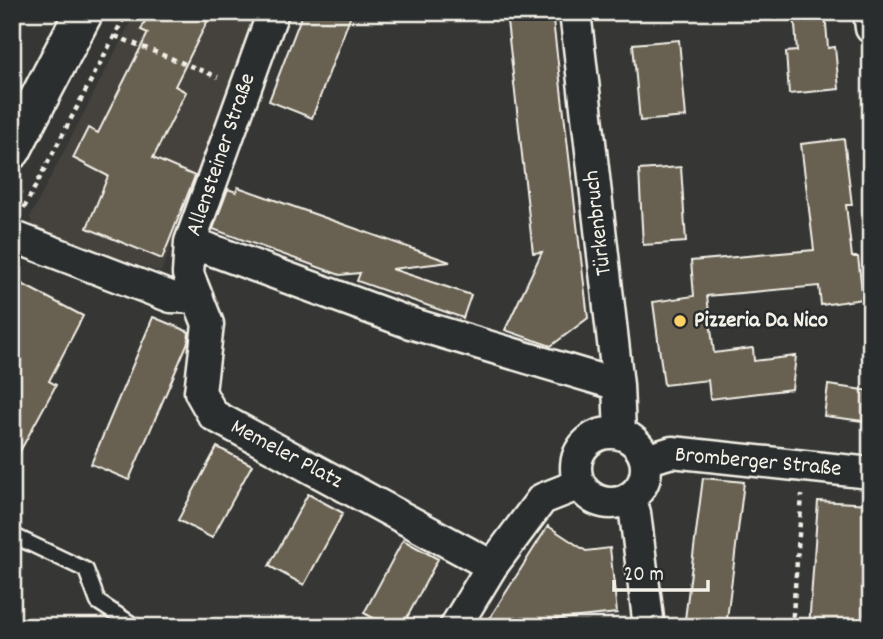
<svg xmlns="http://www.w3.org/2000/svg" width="883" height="639" font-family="Dekko,sans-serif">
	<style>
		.built { fill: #45433d }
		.building { fill: #686051; stroke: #f4f1e8; stroke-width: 2 }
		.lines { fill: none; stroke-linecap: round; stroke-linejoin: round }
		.service-casing { stroke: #f4f1e8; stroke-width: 19 }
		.minor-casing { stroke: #f4f1e8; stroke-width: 35 }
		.tertiary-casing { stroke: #f4f1e8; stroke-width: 42 }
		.path { stroke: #f4f1e8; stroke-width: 4.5; stroke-dasharray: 5 5; stroke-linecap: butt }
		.service { stroke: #2a2d2e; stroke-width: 14 }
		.minor { stroke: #2a2d2e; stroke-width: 30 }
		.tertiary { stroke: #2a2d2e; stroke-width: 37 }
		.poi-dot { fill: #ffd166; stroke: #2a2d2e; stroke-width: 2.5 }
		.labels { text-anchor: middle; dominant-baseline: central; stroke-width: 5; stroke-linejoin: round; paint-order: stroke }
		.street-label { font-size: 23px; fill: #f4f1e8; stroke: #2a2d2e }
		.poi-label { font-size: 23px; font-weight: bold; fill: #f4f1e8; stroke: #2a2d2e; text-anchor: start }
	</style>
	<rect width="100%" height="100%" fill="#363735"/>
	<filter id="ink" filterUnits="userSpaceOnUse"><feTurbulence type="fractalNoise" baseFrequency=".0143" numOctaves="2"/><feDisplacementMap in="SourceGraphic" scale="14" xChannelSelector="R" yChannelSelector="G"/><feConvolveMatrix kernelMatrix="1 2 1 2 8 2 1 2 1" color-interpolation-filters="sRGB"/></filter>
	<g filter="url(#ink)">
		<path class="built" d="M136 12H262L161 272 34 232 30 217Z"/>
		<path class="building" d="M149 12H212L175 86 186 92 153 158 195 176 162 259 87 228 108 176 73 158 88 128 98 133 148 33 141 30Z
			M303 12H352L312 118 269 101Z
			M506 12H552L588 318 551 346 505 330 542 252 533 253Z
			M794 12H825L828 48 835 47 839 89 789 94 786 52 797 51Z
			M679 40 686 117 640 121 633 44Z
			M844 139 852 205H846L852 257H858L863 299 821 305 819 286 707 296 714 353 753 348 754 361 796 356 792 389 710 399 708 380 664 385 653 302 694 296 691 261 814 250 801 144Z
			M681 167 686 242 643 245 639 170Z
			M238 187 450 262 392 269 471 295 463 318 357 281 360 273 340 275 213 229 228 189 236 192Z
			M20 283 83 316 49 381 56 385 12 466V298Z
			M153 317 189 332 188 342 129 480 91 464Z
			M828 385 871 391V422L824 416Z
			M217 447 252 465 212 538 178 520Z
			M703 478 744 482 726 627H684Z
			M308 494 343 513 304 585 269 566Z
			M818 501 871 504 866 627H809Z
			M548 526 586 551 610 548 617 613 484 627Z
			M403 540 438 559 402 627H390L364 613Z"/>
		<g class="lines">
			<g class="service-casing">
				<path id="service" d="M12 535 86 570 98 602 136 627"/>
			</g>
			<g class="minor-casing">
				<path id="minor" d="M273 12 190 242 188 274 208 324 200 392 213 415 492 566
					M575 12 618 385 620 433
					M869 12 871 28
					M12 236 171 297 198 298
					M190 242 410 323 618 385
					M576 468a35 35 0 1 1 70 0a35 35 0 1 1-70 0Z
					M646 460 672 452 871 473
					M630 498 635 513 649 627
					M455 627 492 566 542 499 580 484"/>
			</g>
			<g class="tertiary-casing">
				<path id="tertiary" d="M12 150 84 12"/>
			</g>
			<path class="path" d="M12 29 21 12
				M115 36 218 77
				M24 208 127 12
				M792 627 802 495"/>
			<use href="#service" class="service"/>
			<use href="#minor" class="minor"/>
			<use href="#tertiary" class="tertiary"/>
		</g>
	</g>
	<circle class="poi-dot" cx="680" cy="321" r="7"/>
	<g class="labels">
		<g class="street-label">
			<text transform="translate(222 155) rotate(-71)">Allensteiner Straße</text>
			<text transform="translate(599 223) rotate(-97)">Türkenbruch</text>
			<text transform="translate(286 455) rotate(28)">Memeler Platz</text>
			<text transform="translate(758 463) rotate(5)">Bromberger Straße</text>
		</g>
		<g class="poi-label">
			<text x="694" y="321">Pizzeria Da Nico</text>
		</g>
	</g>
	<rect width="883" height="639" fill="none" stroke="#2a2d2e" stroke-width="42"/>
	<rect x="21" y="21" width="841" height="597" fill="none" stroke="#f4f1e8" stroke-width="2.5" filter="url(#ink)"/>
	<path d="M614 580v10h94v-10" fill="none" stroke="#f4f1e8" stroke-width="3.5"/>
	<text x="624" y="580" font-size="21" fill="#f4f1e8" stroke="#2a2d2e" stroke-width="5" paint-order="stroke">20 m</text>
</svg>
